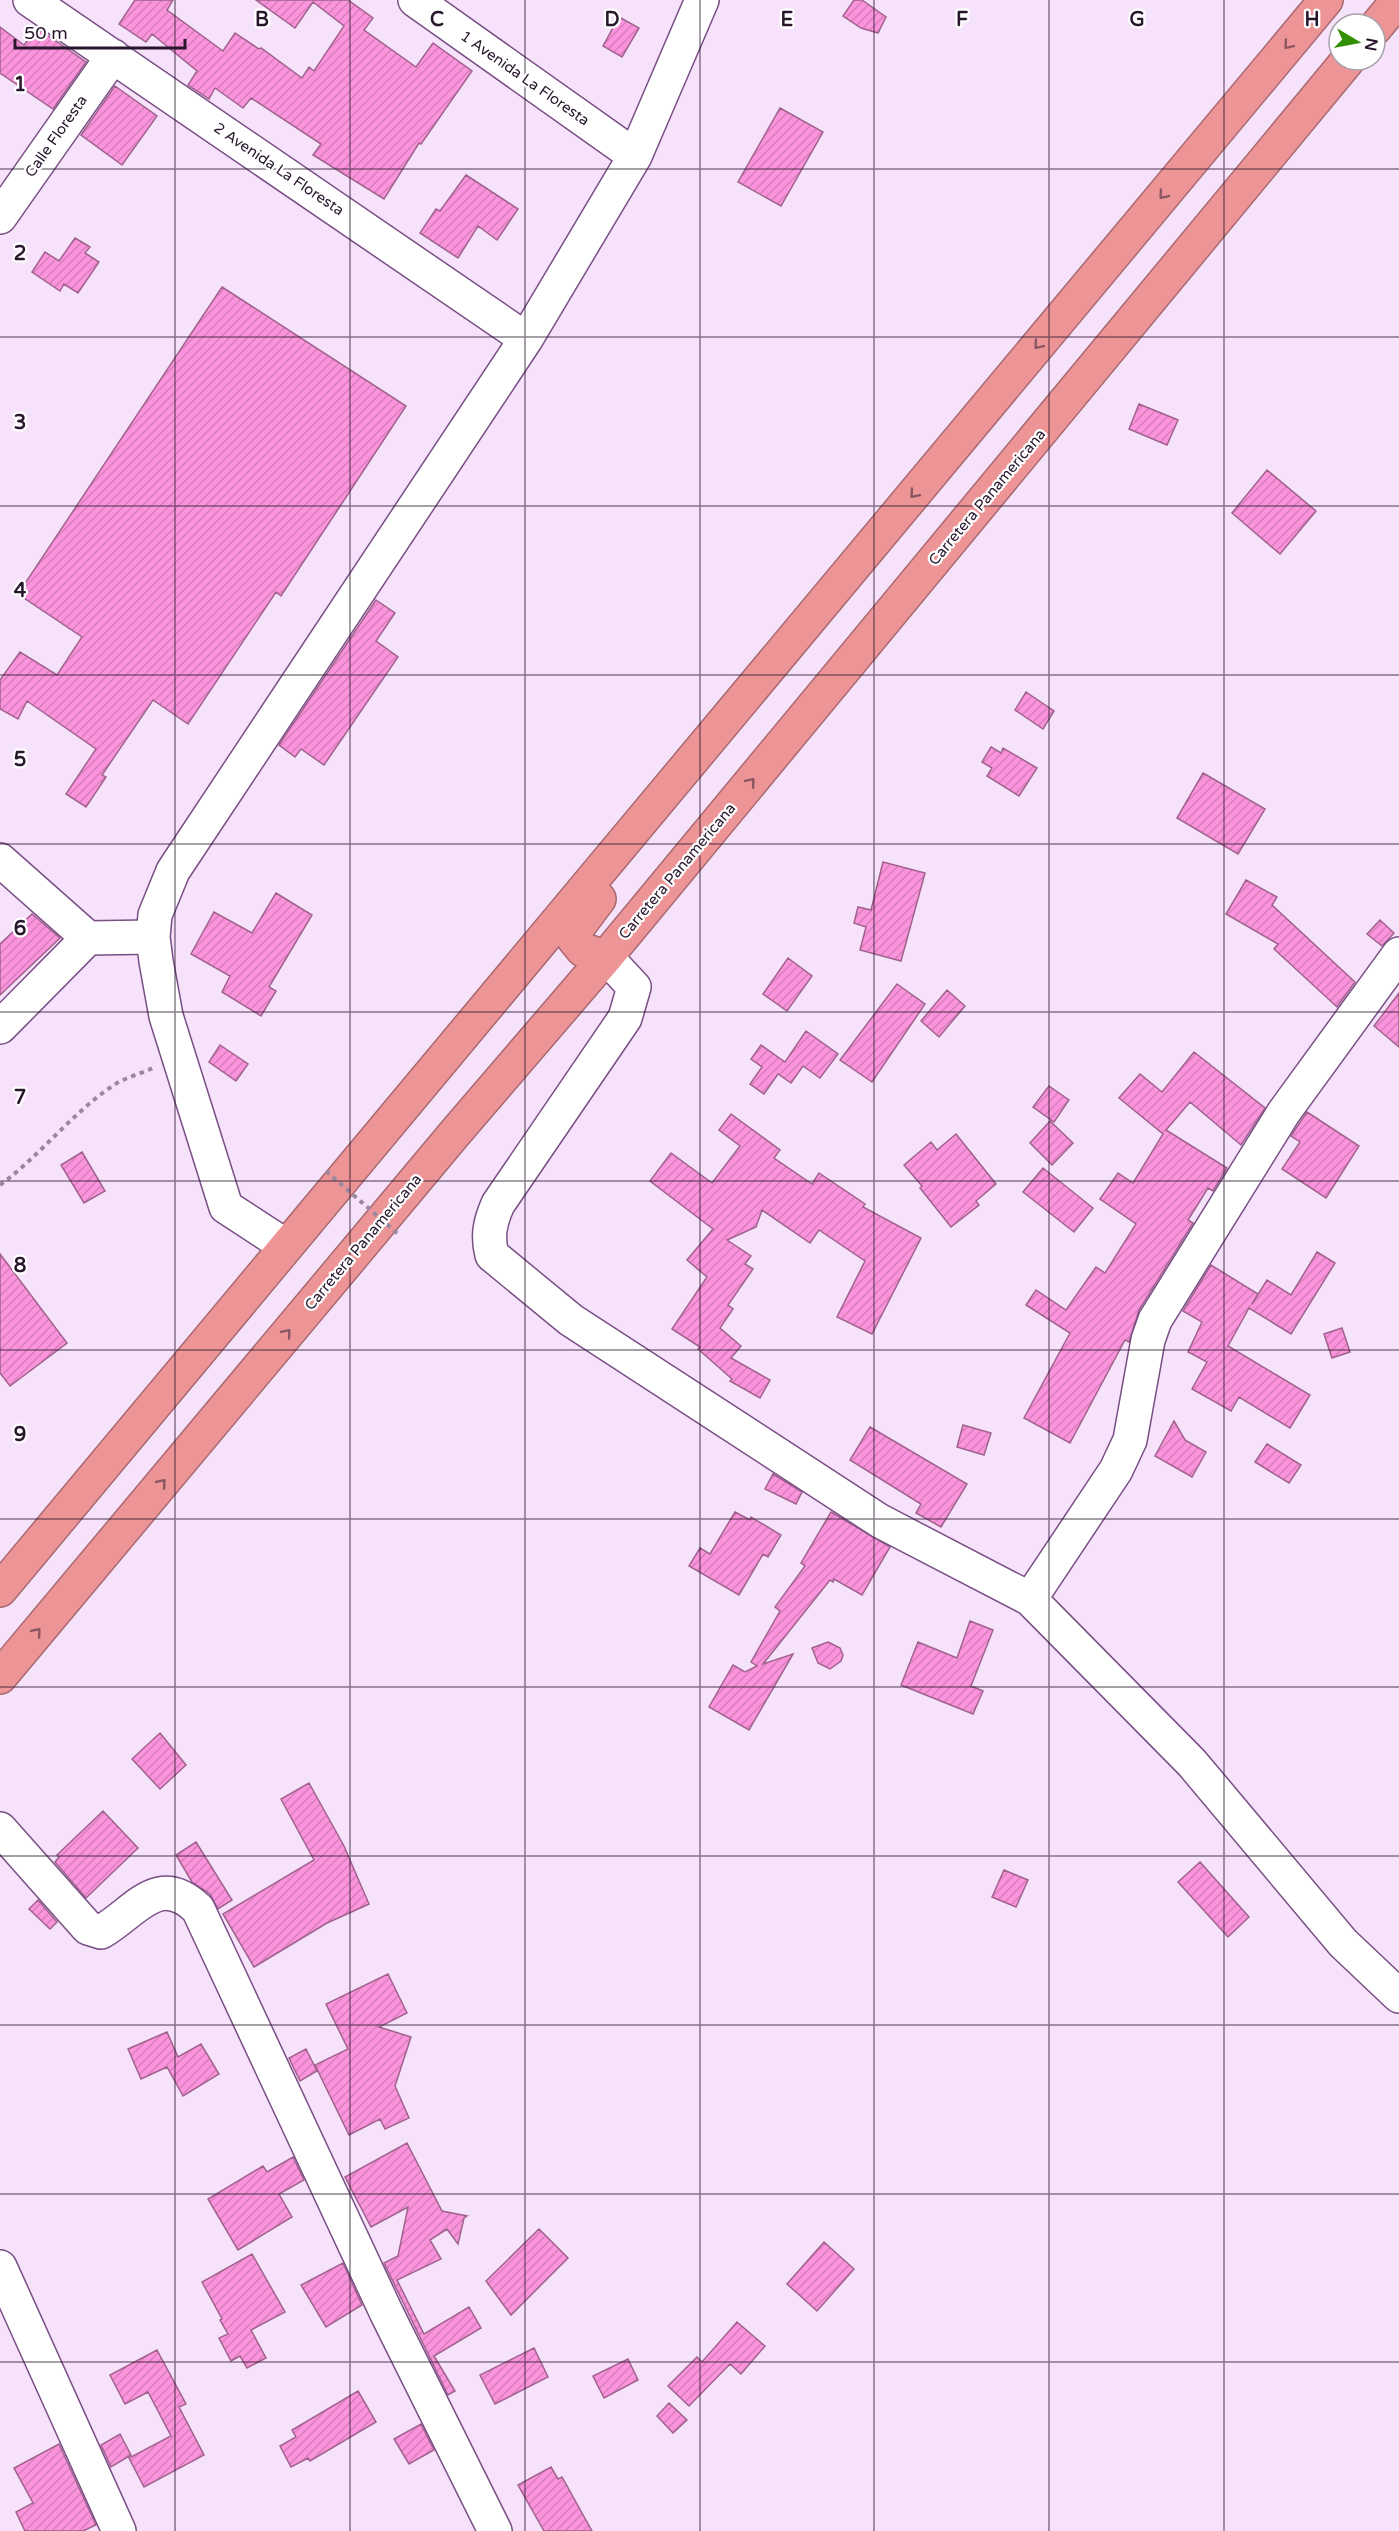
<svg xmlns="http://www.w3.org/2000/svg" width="1399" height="2531" font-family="'Varela Round',sans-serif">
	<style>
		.building { fill: url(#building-hatch); stroke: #a0628d; stroke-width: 1.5 }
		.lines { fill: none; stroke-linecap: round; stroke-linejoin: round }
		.minor-casing { stroke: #794e85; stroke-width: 36 }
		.highway-casing { stroke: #a86971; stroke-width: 36 }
		.path { stroke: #9b88a0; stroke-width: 4; stroke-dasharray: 4.5 4.5; stroke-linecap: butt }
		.minor { stroke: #fff; stroke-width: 33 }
		.highway { stroke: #ed9596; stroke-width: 33 }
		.path-bridge { stroke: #9b88a0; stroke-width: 4; stroke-dasharray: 4.5 4.5; stroke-linecap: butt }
		.oneway { stroke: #8a5662 }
		.grid { fill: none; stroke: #28162d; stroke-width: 1.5; stroke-opacity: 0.55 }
		.labels { text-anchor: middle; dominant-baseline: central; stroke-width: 4.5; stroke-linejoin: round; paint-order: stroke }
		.street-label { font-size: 15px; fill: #28162d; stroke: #fff }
		.grid-label { font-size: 20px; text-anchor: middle; font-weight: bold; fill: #28162d; stroke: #fff; stroke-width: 4.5; stroke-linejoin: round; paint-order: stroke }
	</style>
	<defs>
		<pattern id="building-hatch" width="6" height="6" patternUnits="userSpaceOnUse" patternTransform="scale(1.5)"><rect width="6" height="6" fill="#fb94dc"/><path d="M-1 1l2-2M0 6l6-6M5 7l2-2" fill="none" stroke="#d77fbd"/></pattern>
	</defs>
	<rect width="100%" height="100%" fill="#f6e2fb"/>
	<path class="building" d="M135 0H173L167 10 223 51 235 33 259 49 261 48 302 78 309 67 314 71 344 26 313 2 295 28 256 0H348L373 18 364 30 416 67 433 43 472 71 421 144 419 143 384 199 313 155 321 144 251 98 243 108 215 88 209 99 188 85 197 71 152 34 146 42 119 24Z
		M854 0H862L886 17 878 33 861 28 843 16Z
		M619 17 639 28 622 57 603 46Z
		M0 27 24 45 37 28 86 62 53 109 0 73Z
		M115 86 157 116 122 165 81 135Z
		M780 108 823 132 781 206 738 182Z
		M466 175 518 209 497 240 478 226 458 258 420 233 436 209 440 211Z
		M75 238 90 247 85 253 99 262 78 293 64 284 60 291 32 272 45 252 59 261Z
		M222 287 406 406 281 596 276 592 188 724 153 700 102 775 106 777 86 807 66 794 96 749 27 701 18 719 0 709V680L20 652 57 675 82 637 18 594Z
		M1139 404 1178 420 1167 445 1129 429Z
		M1267 470 1316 511 1280 554 1232 513Z
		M376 600 395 613 376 641 398 657 324 765 301 749 295 757 279 745Z
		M1026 692 1054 711 1043 729 1015 710Z
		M991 747 1001 753 1003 748 1037 768 1019 796 987 776 992 768 982 762Z
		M1203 773 1265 809 1238 854 1177 818Z
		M883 862 925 873 901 961 860 950 866 927 854 923 858 907 871 910Z
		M1246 880 1277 897 1272 905 1355 982 1337 1007 1274 949 1278 944 1226 914Z
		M276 893 312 915 269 987 276 991 261 1016 222 992 230 976 191 954 214 912 252 933Z
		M32 914 60 938 0 995V944Z
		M1380 920 1394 933 1382 946 1367 934Z
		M788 958 812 976 787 1011 763 994Z
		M897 984 925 1004 872 1082 840 1060Z
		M947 990 965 1006 939 1037 921 1021Z
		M1399 993V1047L1374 1026Z
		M806 1031 838 1054 820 1078 803 1066 791 1083 778 1074 764 1094 750 1084 762 1067 751 1059 761 1045 785 1062Z
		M220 1045 248 1064 236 1081 209 1062Z
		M1194 1052 1265 1108 1241 1145 1190 1102 1166 1130 1227 1168 1213 1191 1208 1188 1188 1220 1193 1223 1139 1310 1129 1342 1125 1340 1070 1443 1024 1418 1070 1333 1026 1305 1036 1290 1066 1310 1096 1267 1105 1273 1136 1224 1100 1199 1118 1173 1133 1183 1163 1134 1119 1098 1140 1074 1162 1092Z
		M1049 1086 1069 1100 1054 1122 1033 1107Z
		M1307 1112 1359 1146 1326 1198 1282 1169 1300 1142 1291 1136Z
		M731 1114 780 1150 774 1158 812 1184 819 1173 865 1204 863 1207 921 1238 872 1334 837 1317 865 1261 819 1230 810 1243 762 1210 756 1227 727 1240 751 1256 745 1264 753 1269 728 1305 733 1309 720 1328 741 1346 731 1358 770 1380 760 1398 730 1381 732 1379 698 1349 700 1347 672 1329 707 1277 687 1260 713 1229 650 1181 671 1153 712 1183 740 1146 719 1130Z
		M1050 1121 1073 1143 1052 1165 1030 1143Z
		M956 1134 996 1184 976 1201 979 1205 951 1227 920 1188 922 1186 904 1165 931 1142 937 1150Z
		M82 1152 105 1191 84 1203 61 1165Z
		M1043 1168 1093 1208 1074 1232 1023 1192Z
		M1317 1252 1335 1263 1291 1334 1249 1308 1228 1346 1310 1395 1290 1428 1239 1397 1231 1411 1192 1389 1207 1362 1188 1352 1202 1322 1183 1311 1211 1265 1258 1294 1252 1304 1267 1280 1291 1295Z
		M0 1254 67 1343 10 1386 0 1373Z
		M1342 1328 1350 1352 1332 1358 1324 1334Z
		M1174 1421 1185 1440 1206 1452 1192 1477 1155 1456Z
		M963 1425 991 1433 984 1455 957 1447Z
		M870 1427 967 1484 941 1527 916 1513 921 1504 850 1460Z
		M1267 1444 1301 1465 1289 1483 1255 1462Z
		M773 1474 802 1492 796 1504 765 1489Z
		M735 1512 750 1520 751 1517 781 1535 768 1557 763 1554 739 1595 689 1566 700 1548 710 1554Z
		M831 1512 890 1547 862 1595 834 1579 833 1582 830 1580 763 1664 793 1654 749 1730 709 1707 733 1665 745 1672 757 1666 751 1662 780 1611 775 1607 805 1566 801 1563Z
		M970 1621 993 1630 971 1686 983 1691 973 1714 901 1685 918 1642 957 1658Z
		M828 1642 840 1648 843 1655 841 1661 830 1669 818 1663 812 1648Z
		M160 1733 186 1765 160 1789 132 1759Z
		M309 1783 344 1846 369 1904 327 1923 254 1967 223 1914 314 1860 281 1799Z
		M103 1811 138 1848 86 1898 55 1862 59 1857 57 1855Z
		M196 1842 232 1900 218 1909 210 1894 192 1882 176 1855Z
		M1200 1862 1249 1917 1228 1937 1178 1882Z
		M1004 1870 1028 1880 1016 1907 992 1897Z
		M38 1900 57 1922 50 1929 29 1909Z
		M388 1974 407 2013 379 2027 411 2037 395 2086 409 2118 385 2129 380 2119 349 2135 315 2065 348 2049 326 2004Z
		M167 2032 178 2057 201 2044 219 2074 183 2096 167 2067 141 2079 128 2049Z
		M306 2049 317 2071 300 2081 289 2058Z
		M407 2143 442 2211 467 2216 464 2218 458 2244 447 2229 430 2240 441 2259 397 2280 424 2334 469 2307 481 2328 434 2356 455 2391 448 2395 384 2263 398 2256 408 2207 371 2227 345 2177Z
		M293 2157 304 2180 279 2194 292 2217 238 2250 208 2199 263 2166 267 2172Z
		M539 2229 568 2258 511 2315 486 2281Z
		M824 2242 854 2269 817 2311 787 2284Z
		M252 2254 285 2312 251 2330 266 2358 247 2368 240 2356 231 2361 219 2338 228 2334 220 2320 222 2319 202 2282Z
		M343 2263 362 2305 326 2327 301 2285Z
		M737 2322 765 2346 741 2374 730 2364 689 2406 668 2386 697 2357 702 2362Z
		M534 2348 548 2377 495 2404 480 2375Z
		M157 2350 186 2404 179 2407 204 2455 144 2487 129 2458 171 2436 148 2392 125 2404 110 2375Z
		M628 2359 638 2380 604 2398 593 2376Z
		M358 2391 376 2422 310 2461 308 2458 291 2467 280 2446 296 2437 292 2430Z
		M669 2403 687 2420 673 2433 657 2416Z
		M421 2424 434 2450 409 2464 394 2439Z
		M120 2434 131 2455 111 2467 101 2445Z
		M59 2444 96 2525 83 2531H25L16 2512 33 2503 14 2468Z
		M551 2467 558 2479 562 2477 592 2531H544L518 2485Z"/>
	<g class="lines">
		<g class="minor-casing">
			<path id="minor" d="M30 0 526 339
				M415 0 635 156
				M0 217 113 56
				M0 860 88 938 153 937
				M606 957 634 987 625 1018 498 1204C490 1222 487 1236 492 1255L571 1320 880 1521 1030 1599 1192 1763 1343 1943 1399 1996
				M0 1027 88 938
				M286 1246 226 1207 166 1016 156 961 153 937 155 915 173 871 526 339 635 156 702 0
				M1030 1599 1116 1470 1130 1440 1148 1340 1155 1320 1284 1112 1399 954
				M0 1829 88 1928 101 1932C137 1911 158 1871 198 1909L387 2314 495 2531
				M0 2267 119 2531"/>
		</g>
		<g class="highway-casing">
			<path id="highway" d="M1375 28 1398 0
				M599 899 578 927 574 939 583 950 606 957
				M0 1590 1326 0
				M0 1677 455 1133 606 957 1348 60"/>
		</g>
		<path class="path" d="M0 1185C40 1156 70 1115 111 1087 123 1078 140 1074 153 1068"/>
		<use href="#minor" class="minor"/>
		<use href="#highway" class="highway"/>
		<path class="path-bridge" d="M326 1171 398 1234"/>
	</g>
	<defs><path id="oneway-chevron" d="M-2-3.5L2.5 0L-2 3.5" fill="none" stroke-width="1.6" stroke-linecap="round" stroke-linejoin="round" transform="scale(1.5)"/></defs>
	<g class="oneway">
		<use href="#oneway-chevron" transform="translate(1288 45) rotate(130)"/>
		<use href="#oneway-chevron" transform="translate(1163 195) rotate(130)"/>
		<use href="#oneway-chevron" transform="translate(1038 345) rotate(130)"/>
		<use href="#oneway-chevron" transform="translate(914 494) rotate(130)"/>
		<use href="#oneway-chevron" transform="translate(751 782) rotate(-50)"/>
		<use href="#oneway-chevron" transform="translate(287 1333) rotate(-50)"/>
		<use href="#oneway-chevron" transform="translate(162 1483) rotate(-50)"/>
		<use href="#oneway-chevron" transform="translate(37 1632) rotate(-50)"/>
	</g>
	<path class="grid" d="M175 0V2531M350 0V2531M525 0V2531M700 0V2531M874 0V2531M1049 0V2531M1224 0V2531M0 169H1399M0 337H1399M0 506H1399M0 675H1399M0 844H1399M0 1012H1399M0 1181H1399M0 1350H1399M0 1519H1399M0 1687H1399M0 1856H1399M0 2025H1399M0 2194H1399M0 2362H1399"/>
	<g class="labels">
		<g class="street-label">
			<text transform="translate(525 78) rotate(35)">1 Avenida La Floresta</text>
			<text transform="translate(56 136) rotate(-55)">Calle Floresta</text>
			<text transform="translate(279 169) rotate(34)">2 Avenida La Floresta</text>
			<text transform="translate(987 497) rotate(-50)">Carretera Panamericana</text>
			<text transform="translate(677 871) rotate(-50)">Carretera Panamericana</text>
			<text transform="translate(363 1242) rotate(-50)">Carretera Panamericana</text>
		</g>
	</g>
	<g class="grid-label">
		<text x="262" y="26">B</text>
		<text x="437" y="26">C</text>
		<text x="612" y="26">D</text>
		<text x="787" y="26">E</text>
		<text x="962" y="26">F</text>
		<text x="1137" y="26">G</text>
		<text x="1312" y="26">H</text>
		<text x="20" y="91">1</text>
		<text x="20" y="260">2</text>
		<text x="20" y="429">3</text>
		<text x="20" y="597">4</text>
		<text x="20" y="766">5</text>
		<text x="20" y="935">6</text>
		<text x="20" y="1104">7</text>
		<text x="20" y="1272">8</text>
		<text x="20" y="1441">9</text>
	</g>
	<g transform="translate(1357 42) rotate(100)"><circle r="28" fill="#ffffff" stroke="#a9a2ab" stroke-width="1.5"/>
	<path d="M0-4.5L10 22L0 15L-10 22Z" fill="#339004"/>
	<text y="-9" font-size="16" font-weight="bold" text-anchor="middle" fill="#28162d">N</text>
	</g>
	<path d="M15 39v9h170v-9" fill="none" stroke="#28162d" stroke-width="3"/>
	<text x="24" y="39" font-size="18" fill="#28162d" stroke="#ffffff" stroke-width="4.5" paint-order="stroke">50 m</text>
</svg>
